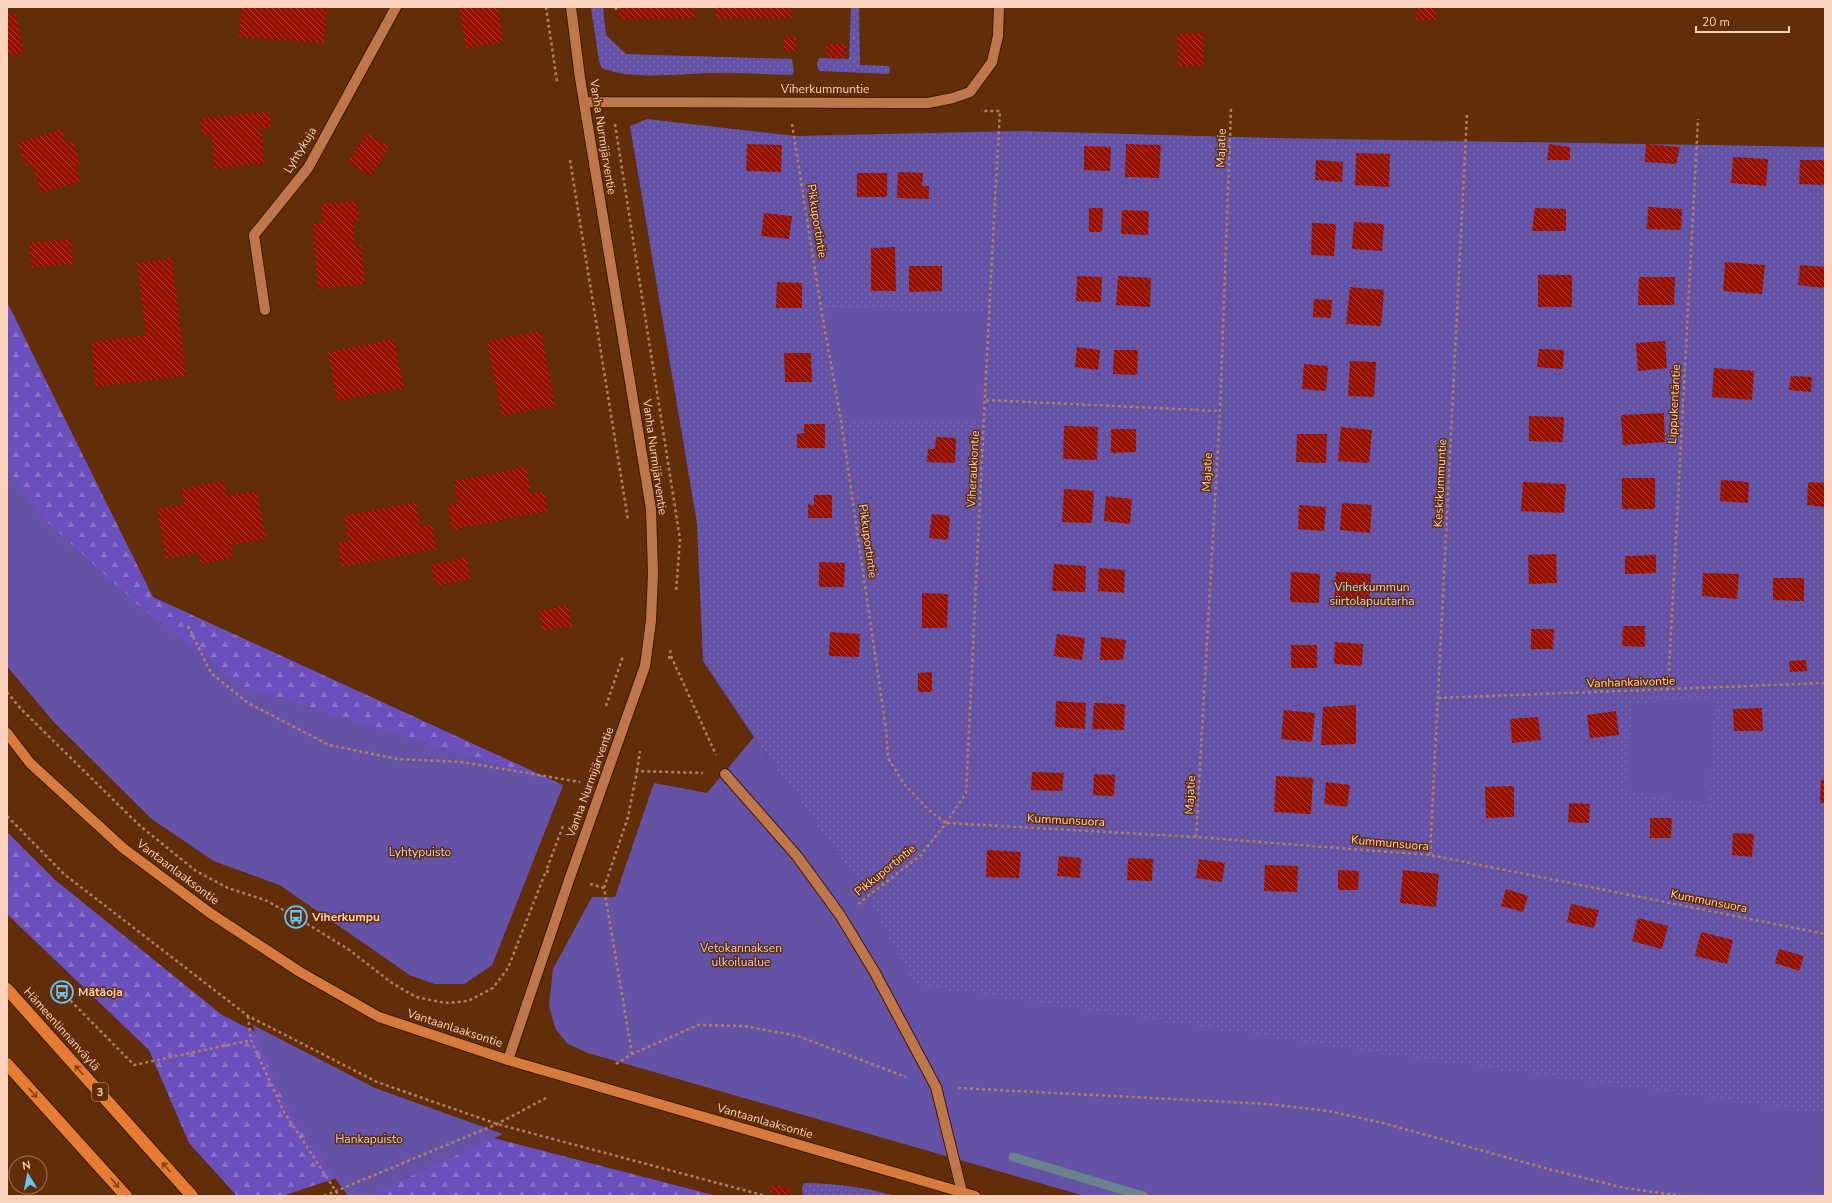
<svg xmlns="http://www.w3.org/2000/svg" width="1832" height="1203" font-family="'Nunito Sans',sans-serif">
	<style>
		.grass { fill: url(#grass-dots) }
		.forest { fill: url(#forest-firs) }
		.park { fill: #6452a7 }
		.lines { fill: none; stroke-linecap: round; stroke-linejoin: round }
		.stream { stroke: #6b828c; stroke-width: 9 }
		.building { fill: url(#building-back-hatch) }
		.minor-casing { stroke: #3d1a02; stroke-width: 12 }
		.major-casing { stroke: #3d1a02; stroke-width: 12 }
		.highway-casing { stroke: #3d1a02; stroke-width: 14 }
		.path { stroke: #ad7f62; stroke-width: 2.5; stroke-dasharray: 3 3; stroke-linecap: butt }
		.minor { stroke: #bf764a; stroke-width: 10 }
		.major { stroke: #d67a3d; stroke-width: 10 }
		.highway { stroke: #e67c34; stroke-width: 12 }
		.oneway { stroke: #824214 }
		.labels { text-anchor: middle; dominant-baseline: central; stroke-width: 3; stroke-linejoin: round; paint-order: stroke }
		.shield { fill: #612e09; stroke: #cca186; stroke-width: 1 }
		.shield-label { font-size: 11px; font-weight: bold; fill: #fad2bc }
		.street-label { font-size: 12px; fill: #fad2bc; stroke: #612e09 }
		.park-label { font-size: 12px; fill: #d3cfec; stroke: #612e09 }
		.poi-label { font-size: 12px; font-weight: bold; fill: #fad2bc; stroke: #612e09; text-anchor: start }
	</style>
	<defs>
		<pattern id="grass-dots" width="8" height="8" patternUnits="userSpaceOnUse"><rect width="8" height="8" fill="#6452a7"/><path d="M2 2h.1M6 6h.1" fill="none" stroke="#7b6ab1" stroke-width="1.8" stroke-linecap="round"/></pattern>
		<pattern id="forest-firs" width="22" height="20" patternUnits="userSpaceOnUse"><rect width="22" height="20" fill="#6b4fbd"/><path d="M5 1l3.5 6h-7zM16 11l3.5 6h-7z" fill="#8870c6"/></pattern>
		<pattern id="building-back-hatch" width="6" height="6" patternUnits="userSpaceOnUse"><rect width="6" height="6" fill="#941000"/><path d="M-1 5l2 2M0 0l6 6M5-1l2 2" fill="none" stroke="#a93d2f"/></pattern>
	</defs>
	<rect width="100%" height="100%" fill="#612e09"/>
	<path class="grass" d="M591 7H603L606 35 626 54 792 59 794 72 792 75C766 74 740 73 715 73 682 73 632 81 602 68L599 61Z
		M851 7H859L860 65 889 66 890 71 889 74 819 71 817 64 819 58 849 59Z
		M647 119 795 136 1020 131 1273 138 1825 147V1196L943 1051 868 897 754 737 703 661 697 523 630 126Z
		M804 1183C836 1183 866 1188 896 1196H803L802 1188Z"/>
	<path class="forest" d="M7 302 153 597 563 785 492 965 464 984H435L410 975 280 885 214 861 152 819 54 722 7 666Z
		M7 832 54 879 222 1015 368 1089 497 1139 717 1196H357L340 1177 282 1196H237L189 1143 149 1050 7 914Z"/>
	<path class="park" d="M821 308 988 312 984 420H841Z
		M7 469 43 518 138 605 244 687 563 785 492 965 464 984H435L410 975 280 885 214 861 152 819 54 722 7 666Z
		M1715 698 1709 804 1626 791 1632 703Z
		M754 737 868 897 915 985 1370 1052 1825 1114V1196H1085L588 1053 568 1044 556 1030 549 1006 553 969 592 897H615L654 783 707 793Z
		M253 1025 375 1088 503 1134 368 1196H348L306 1139 281 1095 257 1040Z"/>
	<g class="lines">
		<path class="stream" d="M1013 1157 1143 1196"/>
	</g>
	<path class="building" d="M241 7H327L324 43 239 37Z
		M459 7H498L503 42 466 48Z
		M619 7H695V18L619 19Z
		M716 7H792V18H716Z
		M1416 7H1436V20H1416Z
		M15 13 24 52 7 56V15Z
		M1203 33 1204 66H1178L1177 34Z
		M784 37H796V51H784Z
		M826 44H846V58H827Z
		M269 111 272 127 261 128 265 163 215 169 211 134 202 135 200 119Z
		M62 129 66 143 73 141 81 164 76 166 81 181 42 193 32 164 26 166 18 143Z
		M366 133 389 147 371 176 348 162Z
		M747 144 782 145 781 172 746 171Z
		M1126 144 1161 145 1159 178 1125 177Z
		M1549 144 1570 147V160H1547Z
		M1646 144 1680 147 1676 164 1645 162Z
		M1084 146 1111 147 1110 171 1084 170Z
		M1356 153 1390 154 1389 187 1355 185Z
		M1733 157 1768 159 1766 186 1731 183Z
		M1316 160 1343 162 1342 182 1315 180Z
		M1800 160H1825V185L1799 184Z
		M898 172 923 173 922 186H929V199L897 198Z
		M857 173H887V197H857Z
		M357 201 359 221H353L355 246 361 245 365 284 318 289 312 224 322 223 321 204Z
		M1648 207 1682 209 1681 230 1647 229Z
		M1089 208H1103L1102 232H1089Z
		M1535 208 1566 209V231H1532Z
		M1122 210 1149 211 1148 235 1121 234Z
		M764 213 792 216 789 239 761 236Z
		M1354 222 1384 224 1382 251 1352 249Z
		M1312 223 1336 224 1334 256 1311 255Z
		M71 239 73 264 32 268 29 243Z
		M895 247 896 291H871V248Z
		M172 258 186 376 96 387 91 342 146 335 137 263Z
		M1725 262 1765 265 1762 294 1723 291Z
		M1800 265 1825 267V288L1798 285Z
		M909 266H942V291L909 292Z
		M1538 275H1572V307H1538Z
		M1077 276 1102 277 1101 302 1076 301Z
		M1118 276 1151 278 1150 307 1116 305Z
		M1639 277H1675L1674 305H1638Z
		M777 282 802 283V308H776Z
		M1350 287 1384 290 1381 326 1346 324Z
		M1314 299 1332 300 1331 318 1313 317Z
		M541 331 555 406 502 416 487 341Z
		M394 339 404 388 337 401 328 352Z
		M1665 341 1667 368 1638 371 1636 343Z
		M1077 347 1100 350 1098 370 1075 367Z
		M1539 349 1564 350 1563 369 1537 367Z
		M1114 350H1138L1137 375 1113 374Z
		M784 353H811L812 382H785Z
		M1350 361 1376 362 1374 397 1348 396Z
		M1304 364 1328 366 1326 391 1302 389Z
		M1714 368 1754 371 1752 400 1712 397Z
		M1791 376 1812 377 1811 392 1789 390Z
		M1664 413 1665 442 1623 445 1621 415Z
		M1529 416 1564 417 1563 442 1529 441Z
		M804 424H825V448H797V434L804 433Z
		M1064 426 1098 427 1097 460 1063 459Z
		M1341 427 1372 430 1369 463 1338 461Z
		M1111 429H1136V452L1111 453Z
		M1297 434H1327L1326 463 1296 462Z
		M936 437 956 438 955 463 927 462 928 449H935Z
		M526 467 531 493 544 491 548 511 452 530 447 505 458 503 454 481Z
		M1622 478H1655V509H1622Z
		M1721 480 1749 482 1748 503 1720 501Z
		M224 481 227 496 257 491 266 539 231 545 233 558 200 564 199 553 166 559 157 509 184 504 181 489Z
		M1523 482 1566 484 1564 513 1521 511Z
		M1808 482 1825 483V507L1807 505Z
		M1064 489 1094 491 1092 523 1062 522Z
		M814 495H832V518H808V504L814 505Z
		M1106 496 1132 499 1130 524 1104 521Z
		M416 502 421 526 432 524 437 549 342 567 337 543 348 541 343 516Z
		M1342 503 1372 505 1370 533 1340 530Z
		M1299 505 1326 507 1324 531 1298 529Z
		M932 514 950 516 948 540 929 538Z
		M1556 554 1557 583 1529 584 1528 555Z
		M1656 555V573L1625 574V556Z
		M467 557 471 579 436 586 431 565Z
		M819 562 845 563 844 587H819Z
		M1054 564 1086 566 1085 592 1052 591Z
		M1099 568 1125 570 1124 593 1098 591Z
		M1291 572 1320 574 1319 603 1290 602Z
		M1336 572 1371 574 1369 606 1334 604Z
		M1703 573 1739 574 1737 599 1702 596Z
		M1773 578H1804V601L1773 600Z
		M922 593 948 594 947 628H922Z
		M568 605 572 626 543 631 539 611Z
		M1623 626H1645V647L1622 646Z
		M1531 629H1554L1553 649H1531Z
		M830 632 860 634 859 657 829 656Z
		M1057 634 1085 638 1082 660 1054 656Z
		M1101 637 1126 640 1123 660H1100Z
		M1335 642 1363 644 1362 666 1334 664Z
		M1291 645H1317V668H1291Z
		M1806 660 1807 671 1790 672 1789 661Z
		M932 672V692H918V673Z
		M1056 701 1086 703 1085 729 1055 727Z
		M1094 703 1125 704 1124 730 1092 729Z
		M1356 705V744L1321 745 1323 707Z
		M1762 708 1763 731H1734L1733 709Z
		M1284 710 1315 713 1312 742 1281 739Z
		M1616 711 1619 735 1590 738 1587 715Z
		M1538 717 1541 740 1512 743 1510 719Z
		M1032 772 1064 773 1062 791 1031 790Z
		M1094 774 1115 775 1114 796 1093 795Z
		M1276 776 1313 778 1311 814 1274 812Z
		M1821 780H1825V803H1820Z
		M1326 782 1350 785 1347 807 1324 804Z
		M1514 786V817L1486 818 1485 787Z
		M1569 803 1590 804 1589 823 1568 822Z
		M1650 818H1672L1671 838H1650Z
		M1733 833 1754 834 1752 857 1732 855Z
		M987 850 1021 852 1019 878 986 877Z
		M1059 856 1081 858 1080 878 1057 876Z
		M1128 858 1153 859 1152 881 1127 880Z
		M1199 859 1225 863 1222 882 1196 878Z
		M1265 865 1298 866 1297 892 1264 891Z
		M1338 870 1359 871 1358 890H1338Z
		M1403 870 1439 874 1436 907 1400 903Z
		M1506 889 1528 896 1523 912 1501 906Z
		M1571 904 1599 910 1594 928 1567 922Z
		M1638 918 1668 926 1662 949 1632 941Z
		M1701 932 1733 940 1727 964 1695 956Z
		M1779 949 1804 956 1799 971 1775 963Z
		M772 1184 790 1190 788 1196 770 1192Z"/>
	<g class="lines">
		<g class="minor-casing">
			<path id="minor" d="M585 102 899 103H928L953 98 970 92 992 62 998 36 999 7
				M265 310 254 235 308 168 396 7
				M725 774 797 856 840 915 874 971 936 1087 963 1196
				M508 1060 569 880 645 666 651 621 653 573 651 509 580 78 571 7"/>
		</g>
		<g class="major-casing">
			<path id="major" d="M7 733 30 763 123 848 210 913 300 972 379 1017 508 1060 975 1196"/>
		</g>
		<g class="highway-casing">
			<path id="highway" d="M7 989 192 1196
				M7 1064 126 1196"/>
		</g>
		<path class="path" d="M546 7 557 82
			M616 7V11
			M615 124 680 539 676 593
			M792 124 821 308 841 420 886 730 888 758 904 784 930 811 946 823
			M570 160 628 520
			M986 400 1220 411
			M188 626 211 673 248 703 329 745 397 759 462 762 580 782
			M671 656 716 755
			M669 659 671 648
			M1668 689 1698 119
			M7 692 21 709 139 825 196 871 228 888 265 900 296 917 348 949 392 983 416 997 445 1003 468 1001 493 988 508 968 546 871
			M1438 698 1825 683
			M606 706 623 656
			M637 771 640 751
			M7 816 64 874 248 1016 377 1082 497 1124 766 1196
			M947 823 1196 837 1430 855 1825 934
			M1196 837 1220 411 1231 108
			M1430 855 1467 113
			M549 872 546 871 563 826
			M590 884 604 888 632 1054
			M604 888 628 817 637 771 703 773
			M858 904 921 855 946 823 966 793C977 566 987 338 1000 111H981
			M62 992 134 1065 251 1040
			M248 1016 251 1040 284 1112 339 1196
			M616 1064 632 1054 698 1025 744 1026 798 1036 906 1077
			M958 1088 1268 1104 1328 1111 1383 1123 1552 1170 1625 1188 1682 1196
			M324 1196 497 1124 546 1098"/>
		<use href="#minor" class="minor"/>
		<use href="#major" class="major"/>
		<use href="#highway" class="highway"/>
	</g>
	<defs><path id="oneway-shaft" d="M-6 0H5M1.5-3L5.5 0L1.5 3" fill="none" stroke-width="1.6" stroke-linecap="round" stroke-linejoin="round"/></defs>
	<g class="oneway">
		<use href="#oneway-shaft" transform="translate(79 1070) rotate(-132)"/>
		<use href="#oneway-shaft" transform="translate(33 1093) rotate(48)"/>
		<use href="#oneway-shaft" transform="translate(166 1167) rotate(-132)"/>
		<use href="#oneway-shaft" transform="translate(115 1183) rotate(50)"/>
	</g>
	<defs>
		<g id="bus-ring" transform="scale(1.15)"><circle r="9.5" fill="#612e09" stroke="#68c4f0" stroke-width="1.5"/><path d="M-5-6H5V4H4V6H2V4H-2V6H-4V4H-5ZM-3.5-4V0h7V-4ZM-3.5 1.2v1.5H-2V1.2ZM2 1.2v1.5H3.5V1.2Z" fill="#68c4f0"/></g>
	</defs>
	<g fill-rule="evenodd">
		<use href="#bus-ring" x="296" y="917"/>
		<use href="#bus-ring" x="62" y="992"/>
	</g>
	<g class="labels">
		<rect class="shield" x="92" y="1083" width="16" height="18" rx="3"/>
		<g class="shield-label">
			<text x="100" y="1092">3</text>
		</g>
		<g class="street-label">
			<text x="825" y="89">Viherkummuntie</text>
			<text transform="translate(603 137) rotate(81)">Vanha Nurmijärventie</text>
			<text transform="translate(1221 148) rotate(-88)">Majatie</text>
			<text transform="translate(300 150) rotate(-59)">Lyhtykuja</text>
			<text transform="translate(817 221) rotate(81)">Pikkuportintie</text>
			<text transform="translate(1674 404) rotate(-87)">Lippukentäntie</text>
			<text transform="translate(655 457) rotate(82)">Vanha Nurmijärventie</text>
			<text transform="translate(973 469) rotate(-87)">Viheraukiontie</text>
			<text transform="translate(1207 472) rotate(-87)">Majatie</text>
			<text transform="translate(1440 483) rotate(-87)">Keskikummuntie</text>
			<text transform="translate(868 541) rotate(82)">Pikkuportintie</text>
			<text transform="translate(1631 682) rotate(-2)">Vanhankaivontie</text>
			<text transform="translate(590 782) rotate(-70)">Vanha Nurmijärventie</text>
			<text transform="translate(1190 795) rotate(-87)">Majatie</text>
			<text transform="translate(1066 820) rotate(3)">Kummunsuora</text>
			<text transform="translate(1390 843) rotate(5)">Kummunsuora</text>
			<text transform="translate(885 870) rotate(-39)">Pikkuportintie</text>
			<text transform="translate(178 872) rotate(37)">Vantaanlaaksontie</text>
			<text transform="translate(1709 901) rotate(11)">Kummunsuora</text>
			<text transform="translate(455 1028) rotate(18)">Vantaanlaaksontie</text>
			<text transform="translate(62 1029) rotate(48)">Hämeenlinnanväylä</text>
			<text transform="translate(765 1121) rotate(16)">Vantaanlaaksontie</text>
		</g>
		<g class="park-label">
			<text x="1372" y="587">Viherkummun<tspan x="1372" dy="14">siirtolapuutarha</tspan></text>
			<text x="420" y="852">Lyhtypuisto</text>
			<text x="741" y="948">Vetokannaksen<tspan x="741" dy="14">ulkoilualue</tspan></text>
			<text x="369" y="1139">Hankapuisto</text>
		</g>
		<g class="poi-label">
			<text x="312" y="917">Viherkumpu</text>
			<text x="78" y="992">Mätäoja</text>
		</g>
	</g>
	<rect width="1832" height="1203" fill="none" stroke="#fad2bc" stroke-width="16"/>
	<g transform="translate(28 1175) rotate(350)"><circle r="19" fill="#612e09" stroke="#9e7051"/>
	<path d="M0-3L7 15L0 10L-7 15Z" fill="#68c4f0"/>
	<text y="-6" font-size="11" font-weight="bold" text-anchor="middle" fill="#fad2bc">N</text>
	</g>
	<path d="M1696 26v6h93v-6" fill="none" stroke="#fad2bc" stroke-width="2"/>
	<text x="1702" y="26" font-size="12" fill="#fad2bc" stroke="#612e09" stroke-width="3" paint-order="stroke">20 m</text>
</svg>
